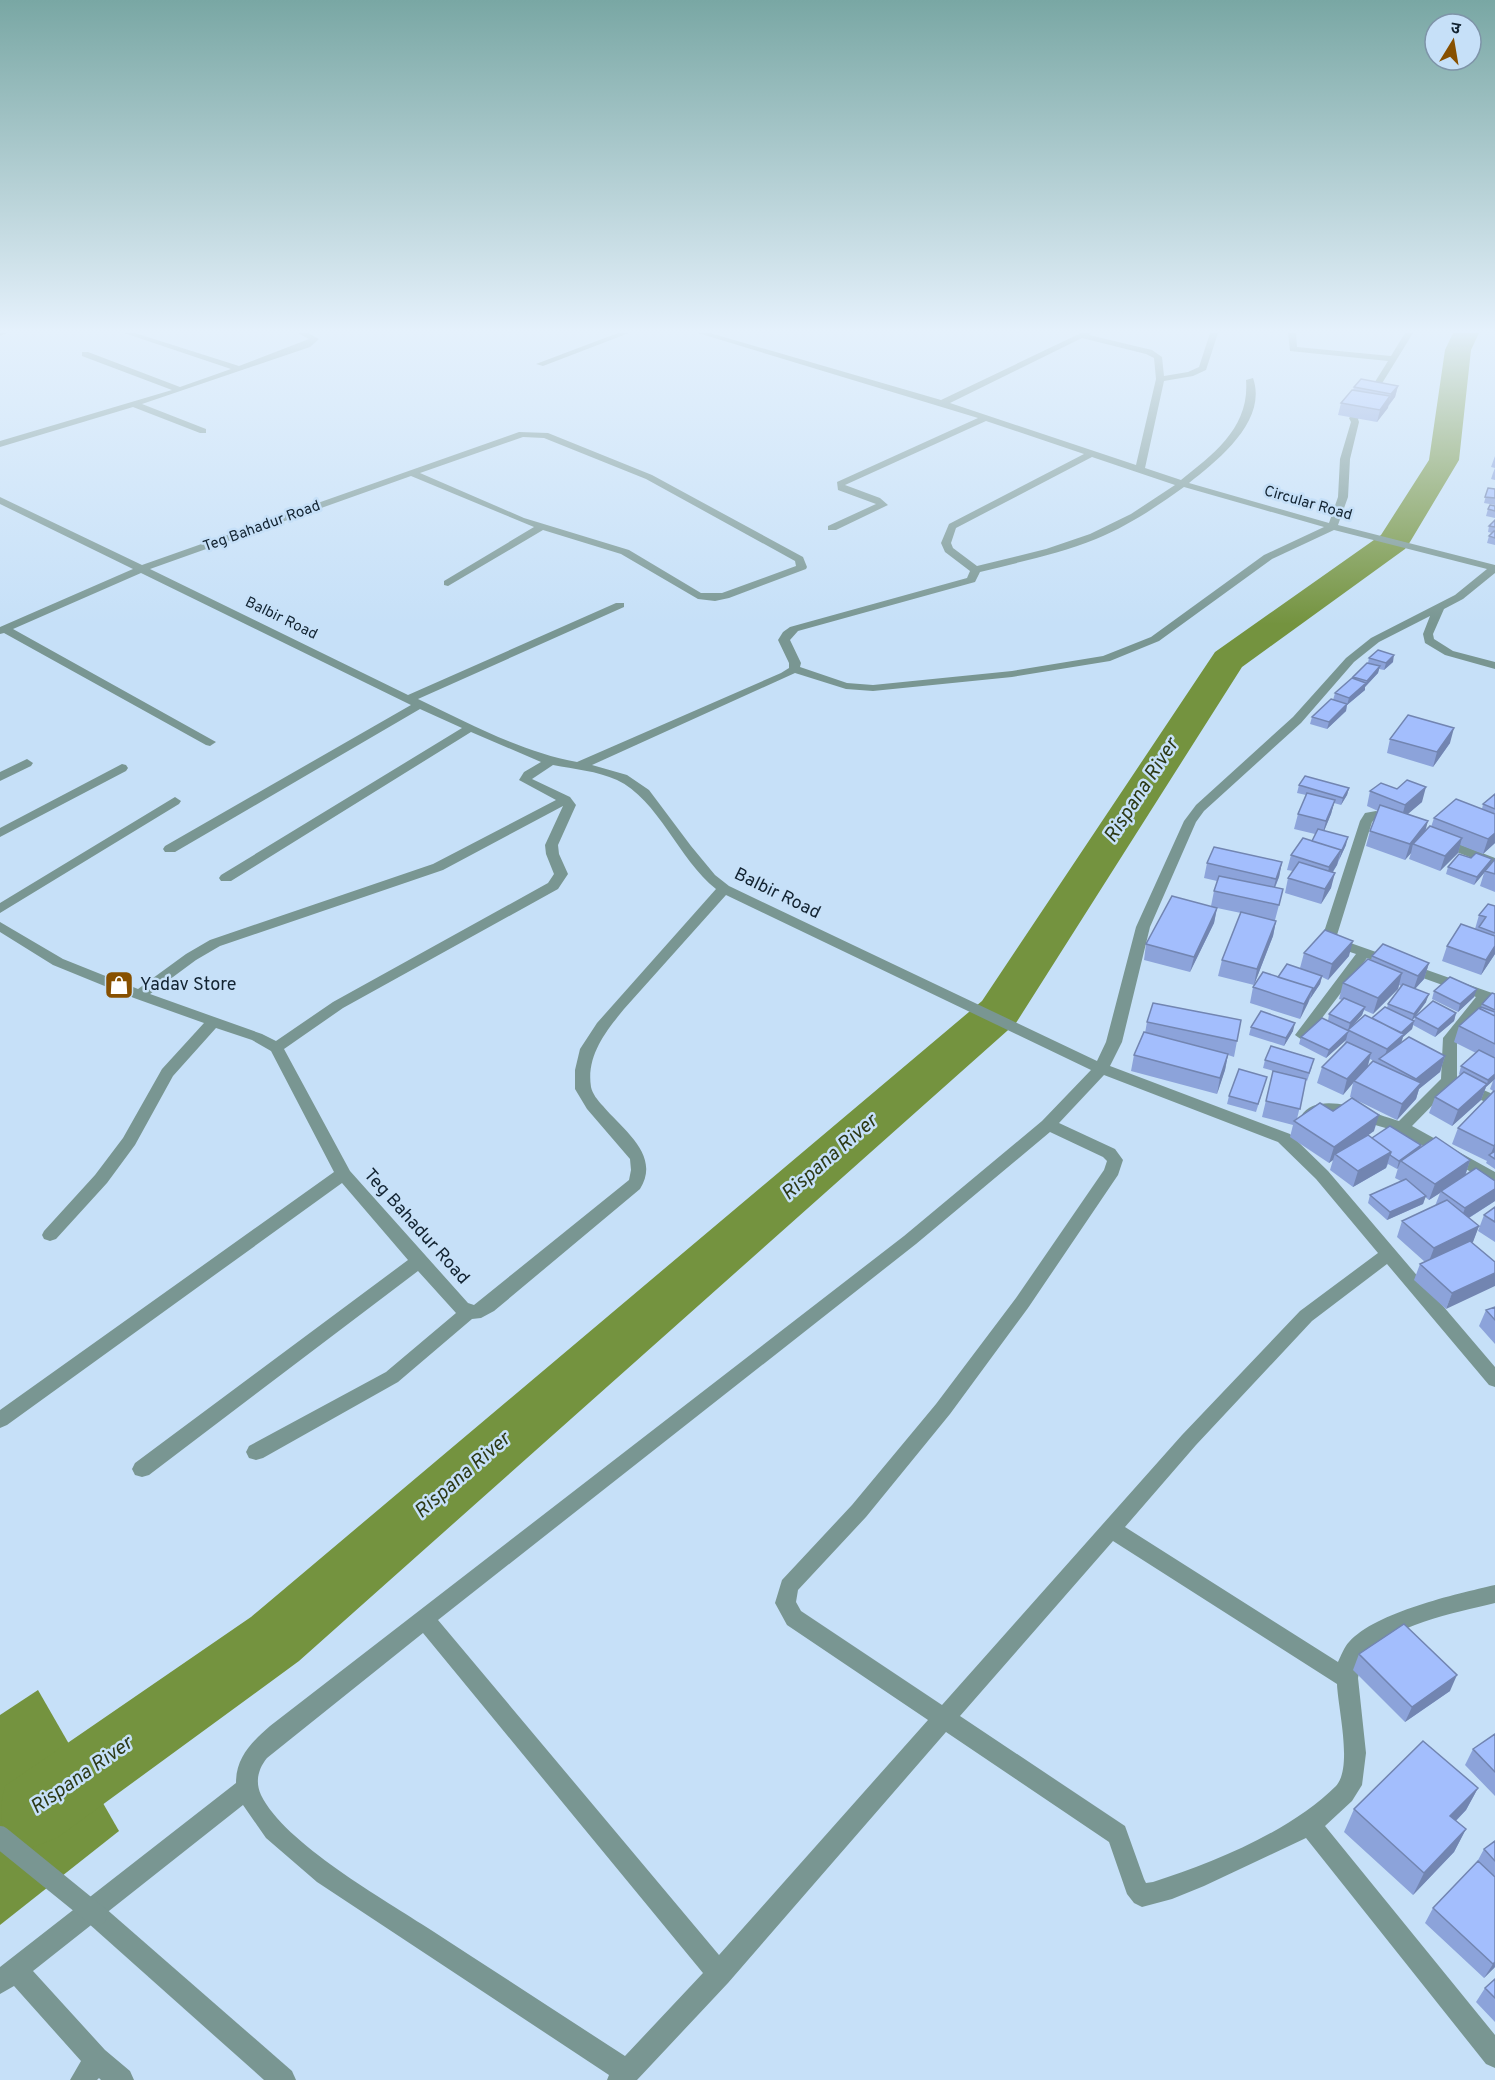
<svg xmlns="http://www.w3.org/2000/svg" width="1495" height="2080" font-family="Overpass,'Noto Sans Devanagari',sans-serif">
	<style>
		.water { fill: #74933f }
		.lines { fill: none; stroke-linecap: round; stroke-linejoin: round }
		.river { fill: #74933f; fill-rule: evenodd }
		.minor { fill: #799692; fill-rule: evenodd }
		.tertiary { fill: #799692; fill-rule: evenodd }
		.tertiary-bridge { stroke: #799692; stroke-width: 22 }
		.wall { fill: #8ca3da; fill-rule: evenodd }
		.shaded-wall { fill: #7285b1 }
		.building { fill: #a3befd; stroke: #7285b1; stroke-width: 1.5 }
		.labels { text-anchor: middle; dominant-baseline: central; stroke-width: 5; stroke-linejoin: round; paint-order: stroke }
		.far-street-label { font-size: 15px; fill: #122331; stroke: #c6e0f8 }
		.street-label { font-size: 18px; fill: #122331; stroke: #c6e0f8 }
		.poi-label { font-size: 18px; fill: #122331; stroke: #c6e0f8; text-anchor: start }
		.water-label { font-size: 20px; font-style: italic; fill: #2c3916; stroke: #c6e0f8 }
	</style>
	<rect width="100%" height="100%" fill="#c6e0f8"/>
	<path class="water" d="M38 1690 119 1831 0 1925V1715Z"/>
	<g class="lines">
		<path class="river" d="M1453 333H1479L1471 350 1459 460 1410 542 1405 549 1242 667 1016 1023 299 1661 57 1838 31 1848 5 1838C0 1822 0 1802 5 1786L251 1617 982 1001 1215 652 1381 535 1429 460 1445 350Z"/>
		<path class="minor" d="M0 333H7L0 336Z
			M124 333H135L239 366 309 339 298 333H308L319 339 310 347 142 404 206 429V433H200L133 407 0 447V441L172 390 82 356V352H88L180 387 231 369Z
			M618 333H629L543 366 536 364Z
			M698 333H710L941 400 1081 333H1091L1089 335 1152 350 1162 357 1164 376 1188 372 1199 367 1210 333H1218L1206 370 1193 376 1164 381 1145 468 1181 480C1214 454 1250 427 1246 380L1253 378C1268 421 1218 460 1189 483L1329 523 1338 497 1340 459 1351 422 1349 418 1358 409 1388 361 1290 351 1288 333H1296L1297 347 1391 356 1405 333H1413L1365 411 1358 419 1359 422 1350 459 1348 497 1338 525 1495 565V573L1463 599 1444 609 1433 634 1434 639 1453 651 1495 662V669L1445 655 1425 643 1423 634 1430 616 1379 642 1354 662 1301 723 1204 811 1196 822 1150 927 1122 1042 1110 1066 1290 1134 1328 1171 1495 1367V1387L1489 1385 1387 1264 1312 1321 1196 1445 1125 1527 1338 1662C1341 1656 1344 1647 1349 1642 1376 1612 1456 1594 1495 1585V1603C1453 1613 1392 1625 1362 1657L1358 1678 1366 1753 1362 1785 1352 1801 1325 1826 1495 2035V2068L1486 2064 1306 1838 1204 1886 1172 1899 1142 1907 1134 1903 1127 1894 1109 1842 946 1732 728 1983 637 2080H607L609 2075 317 1882 266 1838 243 1805 33 1971 105 2050 130 2071 134 2080H101L99 2078 97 2080H70L81 2061 14 1986 0 1994V1967L236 1783C236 1757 252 1742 270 1726L904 1236 1042 1121 1091 1070 726 895 624 1009C606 1031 586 1056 591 1087 592 1093 598 1101 603 1106 624 1131 661 1155 640 1189L494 1311 481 1318 472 1319 398 1382 263 1458 256 1460 249 1458 246 1452 249 1446 386 1372 456 1313 418 1271 149 1475 142 1477 135 1475 132 1469 135 1463 408 1260 342 1183 7 1425 0 1428V1410L334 1172 271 1051 252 1040 216 1028 173 1076 135 1145 107 1183 56 1239 50 1241 44 1239 42 1235 44 1231 95 1175 123 1138 162 1069 204 1023 134 998 53 965 0 932V922L63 959 138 989 186 954 210 940 433 864 556 800 519 780 524 772 541 762 471 732 231 881H221L219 878 221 875 462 728 420 709 175 852H165L163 849 165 846 411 705 141 573 13 629 216 742 210 746 206 745 4 633 0 634V627L133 569 0 504V497L142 565 519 432 548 433 652 475 803 557 807 567 806 569 729 598 715 601 698 599 621 554 543 530 448 586 444 585V581L534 527 411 476 150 569 408 695 616 603H624V607L418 699C469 723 521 752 577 762L781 673 789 668V663L778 640 783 632 790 627 967 578 970 571 945 552 941 543 949 524 1084 454 986 421 845 485 880 498 888 505 836 530H828V526L876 504 838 490 837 482 978 418ZM1082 338 1146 354 1154 358 1156 379 1136 465 950 403ZM523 437 544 438 646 479 795 561 796 566 722 593H701L629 550 524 518 420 473ZM1092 457 1175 485 1131 514 1090 534 1046 549 977 566 953 548 951 543 956 528ZM1184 487 1324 527 1264 555 1151 637 1103 656 1012 671 873 685 847 683 800 667 801 663 790 640 798 631 975 582 980 572C1019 562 1059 554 1096 539 1128 526 1156 507 1184 487ZM1334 530 1487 569 1455 595 1371 638 1346 658 1293 717 1196 805 1184 821 1136 927 1106 1042 1097 1061 729 886 715 875 691 846 649 790 627 775 592 765 795 673 846 689 873 691 1012 677 1110 661 1159 641 1272 559ZM553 765C574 769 597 771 617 780 658 799 679 860 716 889L597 1023 580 1049 575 1070V1089L587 1109 630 1159 631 1170 629 1180 474 1305 468 1303 350 1171 284 1049 343 1008 558 889 568 874 559 854 558 845 576 805 570 797 532 779ZM563 806 545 845 546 854 554 874 548 883 333 1002 276 1041 262 1034 150 994 196 960 220 946 443 870ZM1104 1075 1278 1142 1316 1179 1378 1253 1300 1311 1182 1435 942 1705 801 1611 796 1602 798 1590 866 1517 950 1414 1028 1308 1118 1175 1123 1160 1115 1149 1059 1123ZM1050 1132 1103 1157 1107 1161 1104 1170 1016 1298 936 1404 852 1505 782 1580 775 1603 787 1625 928 1720 719 1955 438 1620 916 1244ZM1113 1541 1337 1684C1338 1709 1353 1767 1336 1786 1291 1831 1213 1863 1153 1882L1146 1883 1144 1879 1125 1826 960 1716ZM423 1633 703 1973 625 2056C560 2014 496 1972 431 1930 385 1900 284 1843 261 1795 255 1782 258 1769 267 1758Z
			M27 759 33 763 31 766 0 781V772Z
			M122 764 126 765 128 768 126 771 0 837V828Z
			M175 797 181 801 179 804 0 913V903Z
			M1376 811 1400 822 1394 826 1375 819 1372 822 1337 935 1342 940 1495 994V1004L1488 1002 1457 1039V1080L1412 1126 1495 1172V1185L1396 1131 1330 1112 1315 1120H1303L1301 1116C1319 1088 1373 1114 1399 1121L1441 1079 1443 1038 1476 997 1367 958 1307 1038 1302 1040 1295 1035 1356 954 1332 946 1323 935 1360 821 1365 813Z
			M1441 837 1495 858V867L1436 844 1434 841 1436 838Z
			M1465 1082 1495 1095V1106L1460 1091 1457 1087 1460 1083Z"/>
		<path class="tertiary" d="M96 1903 104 1907 292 2071 296 2080H264L88 1923 84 1915 88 1907Z"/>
		<path class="tertiary-bridge" d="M0 1837 96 1915"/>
	</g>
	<path class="wall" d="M1398 386 1395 397 1377 422 1338 415 1341 403 1353 390 1354 387Z
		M1495 456V468L1491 467Z
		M1495 468V480L1491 479 1493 473Z
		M1488 488 1495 489V505L1484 503Z
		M1495 506V518L1486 516 1488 509Z
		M1495 520V545L1487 543 1489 536 1492 533 1488 532 1489 526Z
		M1369 658 1393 662 1384 670 1379 669 1378 673 1365 687V690L1347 705 1346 711 1327 729 1310 724 1312 717 1333 700 1335 693 1353 678V677L1368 663Z
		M1390 739 1450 743 1433 767 1387 753Z
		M1299 785 1349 788 1347 795 1341 805 1334 803 1331 814 1324 831 1346 845 1339 860 1337 865 1333 872 1331 888 1321 904 1285 893 1288 878 1293 871 1287 870 1291 855 1312 841 1315 834 1294 829 1298 814 1306 795 1297 793Z
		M1370 791 1422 802 1407 814 1425 832 1431 827 1434 818 1482 809 1483 804 1495 794V843L1483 854 1460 845 1458 853 1440 871 1409 859 1411 853 1405 860 1366 846 1370 831 1378 811 1367 806Z
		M1471 858 1492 859 1490 865 1495 859V892L1480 886 1484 873 1474 885 1446 874 1448 867Z
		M1282 862 1279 877 1275 888 1279 905 1275 920 1276 921 1273 936 1254 985 1218 976 1222 960 1241 913 1217 908 1214 923 1190 972 1144 960 1146 944 1211 906 1214 891 1217 881 1204 878 1207 863Z
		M1495 906V954L1481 975 1442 961 1447 946 1475 929 1479 915Z
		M1304 953 1349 956 1328 980 1322 977 1320 984 1310 999 1300 1019 1250 1003 1253 987 1300 968Z
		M1372 956 1429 963 1424 979 1415 989 1426 1002 1413 1020 1414 1021 1415 1017 1456 1013 1454 1021 1435 1037 1413 1025 1412 1029 1403 1037 1401 1042 1445 1056 1440 1072 1419 1089 1416 1099 1397 1120 1350 1097 1353 1083 1343 1095 1317 1083 1322 1067 1344 1044 1346 1040 1326 1058 1299 1044 1301 1037 1328 1021 1329 1014 1342 1000 1339 999 1343 983 1371 960ZM1399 985 1401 986 1388 1004 1387 1008 1372 1018 1352 1026 1362 1015 1364 1010 1373 1014 1398 989ZM1370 1059 1378 1063V1064L1367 1067Z
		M1434 991 1474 997 1458 1012 1432 999Z
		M1495 994V1079L1486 1087 1481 1100 1452 1126 1429 1113 1435 1097 1460 1075 1459 1074 1461 1066 1476 1053 1454 1042 1459 1026 1480 1009 1482 1004Z
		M1147 1022 1237 1041 1234 1057 1228 1055 1225 1070 1217 1094 1131 1071 1134 1055 1145 1033Z
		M1251 1027 1293 1031 1284 1046 1249 1035Z
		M1265 1060 1312 1067 1307 1081 1306 1080 1297 1119 1333 1111 1374 1131 1368 1135 1372 1138 1421 1148 1470 1160 1465 1176 1495 1201 1469 1218 1479 1226 1446 1309 1414 1280 1420 1264 1425 1262 1397 1237 1402 1221 1435 1206 1440 1193 1429 1200 1425 1197 1423 1204 1387 1220 1368 1203 1370 1195 1401 1181 1395 1178 1398 1168 1397 1169 1388 1164 1386 1168 1353 1187 1330 1170 1333 1160 1329 1163 1290 1137 1293 1125 1262 1117 1273 1071 1285 1074 1263 1068Z
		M1267 1077 1256 1112 1227 1104 1229 1096Z
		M1495 1079V1169L1486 1163 1487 1161 1452 1144 1458 1128 1493 1091 1490 1089 1493 1081Z
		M1495 1207V1242L1478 1231 1484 1215Z
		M1495 1307V1344L1479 1326 1486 1310Z
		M1359 1654 1450 1691 1405 1722 1353 1670Z
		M1495 1734V1796L1465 1765 1473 1749Z
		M1478 1788 1466 1810 1456 1821 1466 1829 1454 1852 1413 1895 1344 1832 1354 1809Z
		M1495 1841V1967L1484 1978 1425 1923 1433 1908 1477 1862 1484 1849Z
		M1495 1979V2022L1476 2002 1485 1988Z"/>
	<path class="shaded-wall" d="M1398 386 1395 397 1388 406 1391 394Z
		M1390 396 1388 408 1377 422 1380 410Z
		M1394 655 1393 662 1384 670 1386 663Z
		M1380 666 1378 673 1365 687V690L1347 705 1349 698 1366 683 1367 681Z
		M1347 704 1346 711 1327 729 1329 722Z
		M1454 728 1450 743 1433 767 1437 752Z
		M1426 787 1422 802 1401 820 1405 805Z
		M1349 788 1347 795 1341 805 1343 798Z
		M1335 800 1331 814 1322 836 1326 821Z
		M1428 821 1424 836 1413 844 1411 853 1405 860 1410 844Z
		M1495 833V843L1483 854 1488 839Z
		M1348 837 1346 845 1339 860 1341 852Z
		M1462 838 1458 853 1440 871 1445 856Z
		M1341 850 1337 865 1326 882 1329 867Z
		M1492 859 1490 866 1485 871 1484 873 1474 885 1477 877Z
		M1282 862 1279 877 1272 894 1276 879Z
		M1335 873 1331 888 1321 904 1325 889Z
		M1217 908 1214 923 1190 972 1194 957Z
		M1276 921 1273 936 1254 985 1257 969Z
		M1353 941 1349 956 1328 980 1332 964Z
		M1495 946V954L1481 975 1486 960Z
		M1429 963 1424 979 1413 991 1418 976Z
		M1402 973 1398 989 1373 1014 1378 998Z
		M1322 976 1320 984 1310 999 1312 992Z
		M1313 988 1308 1003 1300 1019 1304 1004Z
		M1477 989 1474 997 1458 1012 1460 1004Z
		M1429 994 1426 1002 1411 1022 1414 1014Z
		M1365 1007 1362 1015 1348 1031 1350 1023Z
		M1456 1013 1454 1021 1435 1037 1438 1029Z
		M1414 1021 1412 1029 1403 1037 1399 1050 1383 1061 1387 1049 1399 1035Z
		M1295 1023 1293 1031 1284 1046 1286 1038Z
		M1348 1032 1346 1040 1326 1058 1329 1050Z
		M1371 1053 1367 1069 1354 1081 1353 1083 1343 1095 1347 1079Z
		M1228 1054 1225 1070 1217 1094 1220 1078Z
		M1445 1056 1440 1072 1419 1089 1416 1099 1397 1120 1402 1104 1412 1093 1416 1079Z
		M1495 1074V1079L1486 1087 1481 1100 1452 1126 1458 1110 1487 1084 1488 1080Z
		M1379 1115 1374 1131 1338 1157 1335 1154 1333 1160 1329 1163 1334 1147Z
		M1495 1144V1154L1490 1156 1494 1146Z
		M1421 1145 1419 1154 1401 1161 1398 1168 1397 1169 1399 1161Z
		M1391 1152 1386 1168 1353 1187 1358 1171Z
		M1470 1160 1465 1176 1441 1191 1440 1193 1429 1200 1435 1184Z
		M1495 1189V1201L1459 1224 1465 1208Z
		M1426 1196 1423 1204 1387 1220 1390 1212Z
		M1479 1226 1473 1242 1428 1264 1434 1248Z
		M1495 1273V1286L1446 1309 1452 1293Z
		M1457 1675 1450 1691 1405 1722 1412 1707Z
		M1478 1788 1466 1810 1439 1838 1450 1816Z
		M1466 1829 1454 1852 1413 1895 1424 1873Z
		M1495 1962V1967L1484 1978 1493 1964Z"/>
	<path class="building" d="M1361 379 1398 386 1391 394 1354 387Z
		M1352 390 1390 396 1380 410 1341 403Z
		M1488 488 1495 489V498L1485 497Z
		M1490 505 1495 506V511L1488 509Z
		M1495 520V527L1489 526Z
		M1494 531H1495V538L1489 536Z
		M1378 650 1394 655 1386 663 1369 658Z
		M1367 663 1380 666 1367 681 1353 677Z
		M1352 678 1366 683 1349 698 1335 693Z
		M1331 699 1347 704 1329 722 1312 717Z
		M1408 715 1454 728 1437 752 1390 739Z
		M1305 776 1349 788 1343 798 1299 785Z
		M1407 780 1426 787 1405 805 1370 791 1381 783 1397 789Z
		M1307 793 1335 800 1326 821 1298 814Z
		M1495 794V809L1483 804Z
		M1456 799 1495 814V833L1488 839 1434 818Z
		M1380 805 1428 821 1410 844 1370 831Z
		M1430 826 1462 838 1445 856 1413 844Z
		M1318 829 1348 837 1341 852V850L1312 841Z
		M1303 838 1341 850 1329 867 1291 855Z
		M1214 847 1282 862 1276 879 1207 863Z
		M1476 853 1492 859 1477 877 1448 867 1459 854 1471 858Z
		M1495 859V874L1485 871Z
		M1299 862 1335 873 1325 889 1288 878Z
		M1219 876 1283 889 1279 905 1214 891Z
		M1172 896 1217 908 1194 957 1146 944Z
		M1488 904 1495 906V933L1479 927 1486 917 1479 915Z
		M1241 912 1276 921 1257 969 1222 960Z
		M1461 924 1495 936V946L1486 960 1447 946Z
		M1325 930 1353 941 1332 964 1304 953Z
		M1383 944 1429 963 1418 976 1372 956Z
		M1368 959 1402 973 1378 998 1343 983Z
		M1287 964 1322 976 1312 992 1313 988 1278 977Z
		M1263 972 1313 988 1304 1004 1253 987Z
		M1450 977 1477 989 1460 1004 1434 991Z
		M1403 984 1429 994 1414 1014 1388 1004Z
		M1492 993 1495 994V1010L1482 1004Z
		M1344 998 1365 1007 1350 1023 1329 1014Z
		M1433 1001 1456 1013 1438 1029 1415 1017Z
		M1153 1003 1241 1020 1237 1041 1147 1022Z
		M1385 1007 1414 1021 1401 1033 1372 1018Z
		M1481 1007 1495 1012V1016L1480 1009Z
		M1479 1008 1495 1016V1044L1459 1026Z
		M1261 1011 1295 1023 1286 1038 1251 1027Z
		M1365 1015 1404 1034 1387 1049 1348 1030Z
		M1322 1018 1349 1031 1329 1050 1301 1037Z
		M1144 1032 1228 1054 1220 1078 1134 1055Z
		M1409 1037 1445 1056 1416 1079 1379 1059Z
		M1347 1042 1371 1053 1347 1079 1322 1067Z
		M1271 1046 1314 1059 1309 1073 1265 1060Z
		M1479 1050 1495 1058V1074L1488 1080 1461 1066Z
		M1373 1061 1421 1083 1402 1104 1354 1081Z
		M1239 1069 1267 1077 1258 1104 1229 1096Z
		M1273 1071 1306 1079 1300 1109 1266 1101Z
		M1464 1072 1487 1084 1458 1110 1435 1097Z
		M1494 1091H1495V1144L1494 1146 1458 1128Z
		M1352 1098 1379 1115 1334 1147 1294 1121 1320 1103 1333 1111Z
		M1390 1126 1421 1145 1399 1161 1390 1155 1391 1152 1372 1138Z
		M1368 1135 1391 1152 1358 1171 1335 1154Z
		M1436 1137 1470 1160 1435 1184 1401 1161Z
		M1495 1151V1159L1489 1155Z
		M1476 1168 1495 1181V1189L1465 1208 1441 1191Z
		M1406 1179 1426 1196 1390 1212 1370 1195Z
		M1447 1200 1479 1226 1434 1248 1402 1221Z
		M1495 1207V1222L1484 1215Z
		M1470 1241 1495 1262V1273L1452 1293 1420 1264Z
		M1495 1307V1320L1486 1310Z
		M1404 1624 1457 1675 1412 1707 1359 1654Z
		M1495 1734V1772L1473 1749Z
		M1423 1741 1478 1788 1450 1816 1466 1829 1424 1873 1354 1809Z
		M1495 1841V1861L1484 1849Z
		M1478 1861 1495 1877V1962L1493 1964 1433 1908Z
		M1495 1979V1998L1485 1988Z"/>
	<linearGradient id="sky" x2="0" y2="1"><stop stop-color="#79a7a4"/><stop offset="0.53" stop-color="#e5f1fc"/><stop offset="1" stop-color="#e5f1fc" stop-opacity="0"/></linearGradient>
	<rect width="1495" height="624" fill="url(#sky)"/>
	<defs>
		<g id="shop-square" transform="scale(1.5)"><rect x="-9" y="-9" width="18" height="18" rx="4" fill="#875000" stroke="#c6e0f8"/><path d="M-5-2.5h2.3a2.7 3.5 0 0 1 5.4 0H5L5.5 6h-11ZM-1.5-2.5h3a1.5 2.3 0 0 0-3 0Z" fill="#fff"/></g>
	</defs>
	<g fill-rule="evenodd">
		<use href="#shop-square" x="119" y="985"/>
	</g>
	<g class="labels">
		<g class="far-street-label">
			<text transform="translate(1308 504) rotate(16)">Circular Road</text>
			<text transform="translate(262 527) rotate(-20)">Teg Bahadur Road</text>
			<text transform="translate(281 619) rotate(26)">Balbir Road</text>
		</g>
		<g class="street-label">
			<text transform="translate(777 894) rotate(26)">Balbir Road</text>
			<text transform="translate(416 1227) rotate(48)">Teg Bahadur Road</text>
		</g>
		<g class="poi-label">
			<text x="140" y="985">Yadav Store</text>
		</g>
		<g class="water-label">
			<text transform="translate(1142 791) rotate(-57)">Rispana River</text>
			<text transform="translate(830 1158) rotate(-41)">Rispana River</text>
			<text transform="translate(463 1476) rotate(-41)">Rispana River</text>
			<text transform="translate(82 1776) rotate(-35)">Rispana River</text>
		</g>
	</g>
	<g transform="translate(1453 42) rotate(11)"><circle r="28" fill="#c6e0f8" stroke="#7e94a8" stroke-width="1.5"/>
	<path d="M0-4.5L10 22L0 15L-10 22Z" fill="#875000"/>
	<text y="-9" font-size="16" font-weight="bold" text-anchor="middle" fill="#122331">उ</text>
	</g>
</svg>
